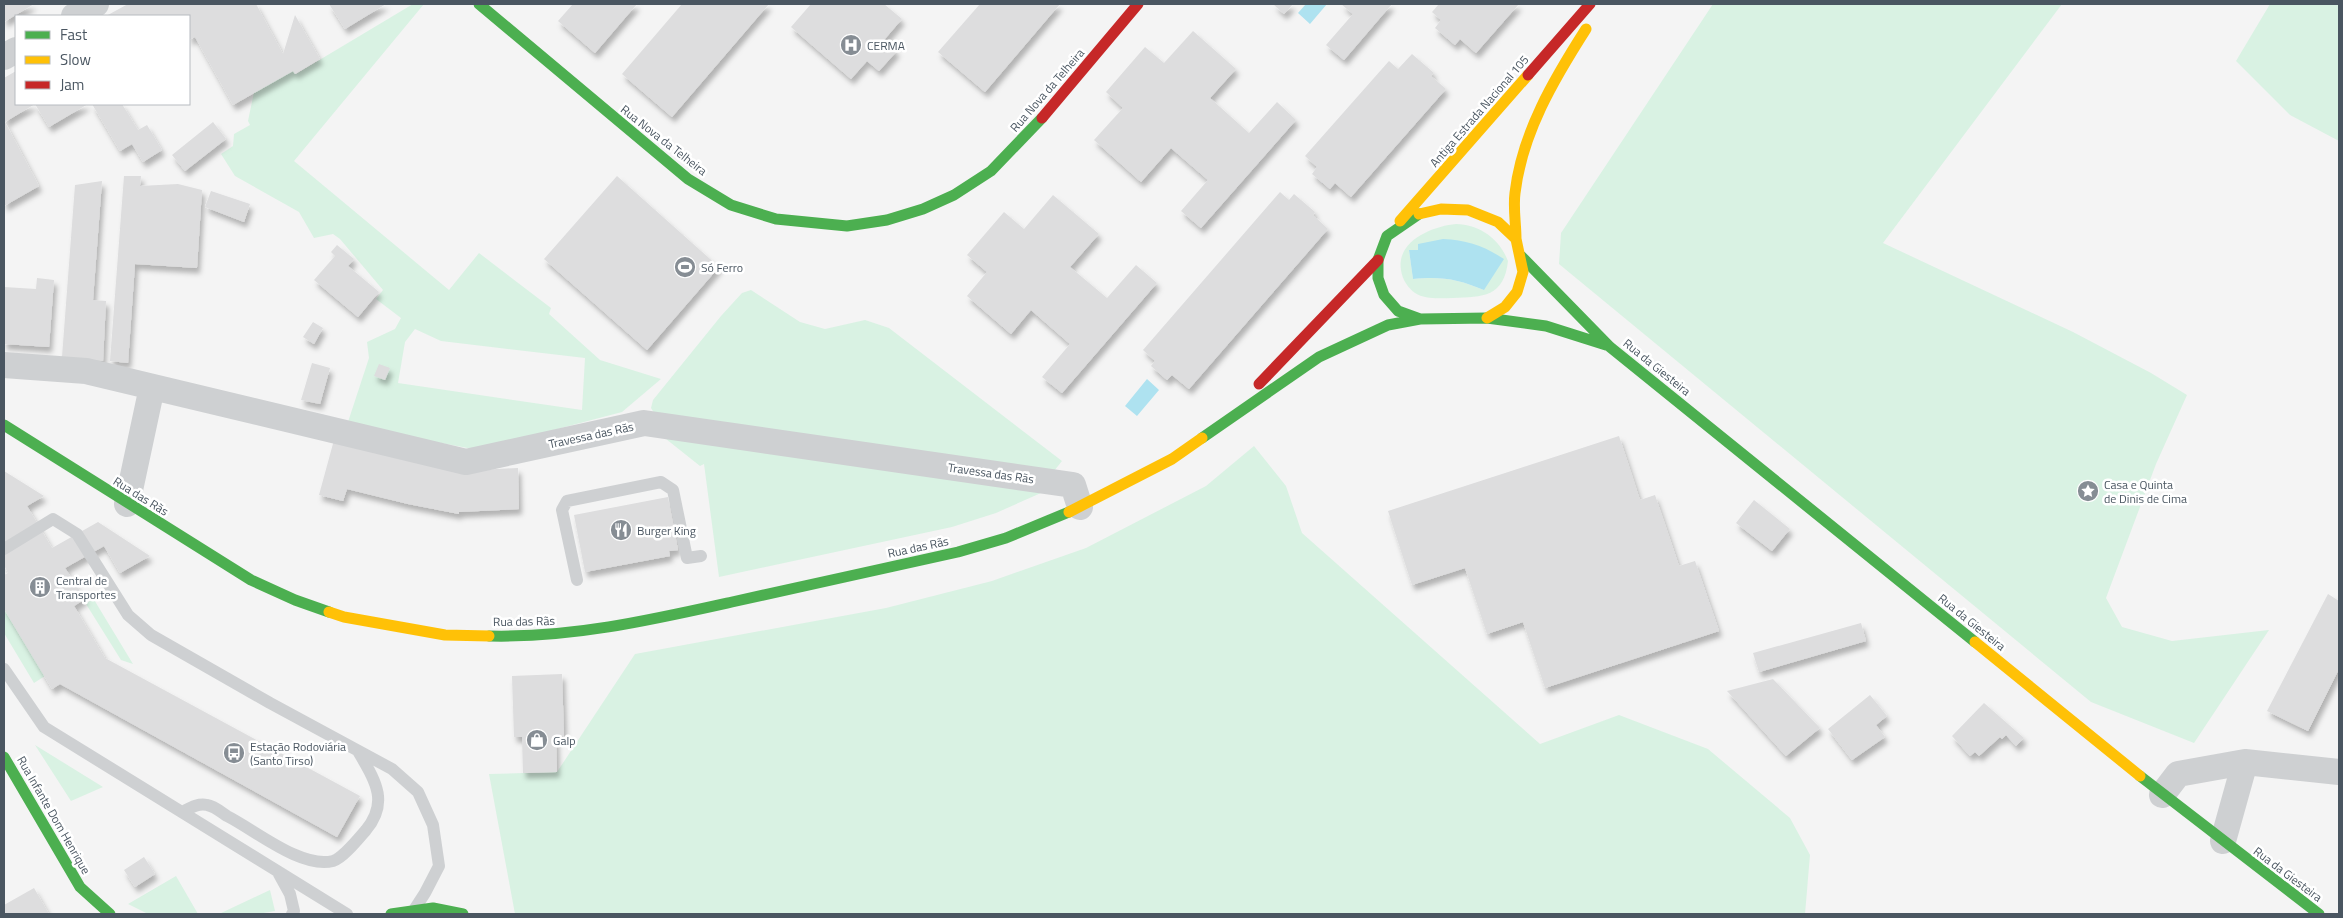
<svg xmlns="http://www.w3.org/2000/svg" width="2343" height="918" font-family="'Titillium Web',sans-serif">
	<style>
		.green { fill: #d9f2e3; fill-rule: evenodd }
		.water { fill: #aee2f0 }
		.building { fill: #ddddde; filter: url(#shadow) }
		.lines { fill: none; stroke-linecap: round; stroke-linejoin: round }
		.lane { stroke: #ced0d2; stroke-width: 12 }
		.street { stroke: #ced0d2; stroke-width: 26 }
		.fast { stroke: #4caf50; stroke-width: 11 }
		.slow { stroke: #ffc107; stroke-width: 11 }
		.jam { stroke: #c62828; stroke-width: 11 }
		.labels { text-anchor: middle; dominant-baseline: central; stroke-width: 5; stroke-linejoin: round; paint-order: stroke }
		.poi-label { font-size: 12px; fill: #4a5661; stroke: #fff; text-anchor: start }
		.street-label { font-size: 12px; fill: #4a5661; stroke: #fff }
	</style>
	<defs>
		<filter id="shadow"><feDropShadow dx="3" dy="5.5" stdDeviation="2.5" flood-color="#0004"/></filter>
	</defs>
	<rect width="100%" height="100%" fill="#f4f4f4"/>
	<path class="green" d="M413 4H424L294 161 449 290 479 253 551 308 549 314 600 360 661 379 622 412 478 450 347 425 369 358 367 342 395 329 401 318 376 299 383 290 340 239 333 234 314 238 299 212 235 176 221 154 233 146 234 134 250 125 248 121 254 92 293 71 296 74ZM415 329 441 341 585 358 582 410 398 383 405 342Z
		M1713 4H2062L1883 243 2073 332 2151 373 2187 395 2156 464 2106 598 2122 627 2172 641 2269 630 2194 743 2091 702 1559 264 1561 233Z
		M2270 4H2339V141L2290 115 2236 61Z
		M1456 224C1480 225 1499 238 1508 261 1504 297 1483 297 1453 298 1440 298 1426 300 1415 293 1408 288 1402 279 1401 270 1396 241 1433 226 1456 224ZM1409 250H1418L1484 290C1458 279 1441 276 1413 279Z
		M751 290 800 322 825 329 865 320 889 328 1062 461 1054 471 656 416 651 408 653 400 721 316 742 293Z
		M661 435 1050 489 996 513 952 527 719 577 704 464 700 466Z
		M1254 446 1286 486 1302 533 1540 744 1619 715 1708 749 1790 818 1810 855 1805 914H515L489 774 557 772 635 654 886 608 992 581 1086 548 1206 486Z
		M93 598 133 664 121 660 86 604Z
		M4 609 45 676 34 683 4 633Z
		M35 745 103 787 71 801Z
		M176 876 198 914H148L128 904Z
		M270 890 275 911 258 914H219Z"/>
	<path class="water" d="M1306 4H1327L1310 24 1298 13Z
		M1443 239C1467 240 1484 246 1504 259L1484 290C1458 279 1441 276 1413 279L1409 250H1418V244Z
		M1147 379 1159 390 1137 416 1125 406Z"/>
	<path class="building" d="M4 4H34L4 22Z
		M128 4H256L283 54 295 15 320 59 295 74 293 71 233 105 195 37 189 40V16H106Z
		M329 4H386L345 29Z
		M573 4H637L595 53 558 21Z
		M682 4H769L672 117 622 74Z
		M811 4H884L902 19 884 40 897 51 879 71 867 61 851 79 791 27Z
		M980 4H1060L985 92 938 52Z
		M1273 4H1293L1284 14Z
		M1341 4H1392L1344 60 1326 45 1353 14Z
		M1439 4H1519L1476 53 1460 39 1455 45 1435 28 1441 20 1432 12Z
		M1193 31 1236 69 1210 98 1249 133 1277 102 1296 120 1201 228 1181 211 1208 180 1171 148 1141 182 1094 140 1123 108 1106 92 1145 47 1164 63Z
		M1412 54 1434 73 1431 76 1446 89 1351 197 1335 183 1330 189 1312 174 1317 167 1305 156 1389 61 1398 69Z
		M16 71V104H88L49 127 35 104 5 122 39 186 4 206V78Z
		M92 104H122L138 130 147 125 162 150 143 162 132 144 120 151Z
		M213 122 226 139 185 171 172 155Z
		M124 176H141L140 186 178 184 202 190 197 268 135 264 128 363 110 361Z
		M617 176 719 267 647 350 544 259Z
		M102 181 93 300 106 301 103 361 62 357 75 185Z
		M211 191 250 204 244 222 205 207Z
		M1280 192 1289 200 1294 194 1315 212 1313 215 1328 229 1189 389 1172 375 1167 380 1151 366 1155 361 1143 350Z
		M1053 195 1099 234 1070 267 1107 298 1136 265 1157 283 1062 393 1042 377 1070 344 1031 310 1011 334 967 296 987 272 967 255 1004 212 1024 229Z
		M337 245 354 259 348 266 379 292 358 317 314 280 335 256 331 252Z
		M37 278 54 280 49 347 4 344V287L36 289Z
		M313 322 323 328 314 344 303 337Z
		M312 363 330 368 320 404 301 400Z
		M379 364 390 368 385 380 374 376Z
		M1619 436 1640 500 1655 495 1679 566 1695 561 1719 631 1545 688 1523 622 1487 634 1465 568 1412 585 1388 511Z
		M334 440 459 471 518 468 519 509 459 512V514L408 504 347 489 343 501 319 495Z
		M4 471 44 496 27 506 52 548 98 522 150 556 120 573 104 546 65 568 85 599 74 606 105 658 360 796 337 837 60 684 52 689 4 609V575L8 573 4 565Z
		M668 497 678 550 669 551 670 556 585 572 574 515Z
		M1754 500 1790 529 1772 551 1736 523Z
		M2328 594 2339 601V669L2308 731 2267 711Z
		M1861 623 1866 641 1759 672 1753 653Z
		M562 674 564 736H556L557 772 523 773 522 737H514L512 676Z
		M1773 679 1820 728 1786 756 1727 691Z
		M1870 695 1887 716 1876 725 1885 737 1852 760 1828 729Z
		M1984 703 2024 738 2016 746 2006 735 2002 739 2000 737 1979 756 1975 752 1970 756 1952 736Z
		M144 857 155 874 135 887 124 870Z
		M34 888 49 914H4V905Z"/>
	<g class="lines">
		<path class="lane" d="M4 549 53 519 77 534 128 615 151 635 270 703 392 769 418 792 433 825 439 866 425 893 414 910
			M577 580 562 510 567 501 661 482 673 490 687 558 701 556
			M4 669 44 727 347 914
			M182 812C190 808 198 803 207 805 214 806 221 812 227 816 255 830 301 869 333 861 343 858 359 838 366 830 390 801 374 779 358 751
			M279 874 290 894 294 911 292 914"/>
		<path class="street" d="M74 16 96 4
			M4 57 16 50
			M4 365 86 371 466 462 644 423 1073 485 1080 507
			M127 504 152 387
			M2162 795 2178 774 2245 762 2339 772
			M2223 841 2245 762"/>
		<path class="fast" d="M479 4 688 179 731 205 776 219 847 226 887 220 923 209 954 195 991 171 1042 118
			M1419 214 1387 236 1378 260V278L1384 295 1398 311 1420 319 1487 318 1546 326 1606 345
			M1521 256 1610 347 1975 642
			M4 425 251 580 295 600 329 612
			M1202 438 1319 357 1388 325 1420 319
			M489 636C572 638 651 620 732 602 807 585 883 569 958 552L1006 538 1069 512
			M4 757 80 887 110 914
			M2140 776 2319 914
			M391 914 433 908 463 914"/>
		<path class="slow" d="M1419 214 1441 209 1468 210 1498 222 1516 239 1523 272 1517 292 1505 307 1487 318
			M1400 221 1528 75
			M1516 239C1516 224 1513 208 1515 193 1522 133 1554 79 1586 29
			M1069 512 1172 459 1202 438
			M329 612 344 617 445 635 489 636
			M1975 642 2140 776"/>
		<path class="jam" d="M1528 75 1590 4
			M1042 118 1138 4
			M1259 384 1378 260"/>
	</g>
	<defs>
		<g id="hospital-disc" transform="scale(1.125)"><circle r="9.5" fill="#868d94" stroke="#fff"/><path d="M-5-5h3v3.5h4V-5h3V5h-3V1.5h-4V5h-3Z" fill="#fff"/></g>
		<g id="stadium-disc" transform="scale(1.125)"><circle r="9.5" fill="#868d94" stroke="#fff"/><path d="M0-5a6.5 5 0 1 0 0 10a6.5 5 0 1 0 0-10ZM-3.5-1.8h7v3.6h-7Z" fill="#fff"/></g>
		<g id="sight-disc" transform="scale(1.125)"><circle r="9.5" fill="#868d94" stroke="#fff"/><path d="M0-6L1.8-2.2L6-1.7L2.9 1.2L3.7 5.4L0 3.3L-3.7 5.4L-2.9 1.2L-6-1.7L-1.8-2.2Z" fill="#fff"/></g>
		<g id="restaurant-disc" transform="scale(1.125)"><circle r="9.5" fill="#868d94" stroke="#fff"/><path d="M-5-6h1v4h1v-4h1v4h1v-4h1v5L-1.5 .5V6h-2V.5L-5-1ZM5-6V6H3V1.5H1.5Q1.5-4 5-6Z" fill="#fff"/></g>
		<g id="building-disc" transform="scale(1.125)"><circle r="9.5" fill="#868d94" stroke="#fff"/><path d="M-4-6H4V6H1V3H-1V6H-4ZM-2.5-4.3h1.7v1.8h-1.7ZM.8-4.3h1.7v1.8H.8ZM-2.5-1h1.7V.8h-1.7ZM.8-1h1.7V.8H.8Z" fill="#fff"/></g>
		<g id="shop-disc" transform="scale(1.125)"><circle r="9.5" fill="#868d94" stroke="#fff"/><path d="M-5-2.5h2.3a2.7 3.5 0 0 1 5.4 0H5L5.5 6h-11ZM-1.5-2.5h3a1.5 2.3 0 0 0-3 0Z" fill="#fff"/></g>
		<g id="bus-disc" transform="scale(1.125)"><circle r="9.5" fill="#868d94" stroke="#fff"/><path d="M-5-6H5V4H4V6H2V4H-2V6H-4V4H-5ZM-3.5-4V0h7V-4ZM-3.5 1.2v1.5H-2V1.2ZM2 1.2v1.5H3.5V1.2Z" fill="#fff"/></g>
	</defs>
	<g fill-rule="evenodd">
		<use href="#hospital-disc" x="851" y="45"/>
		<use href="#stadium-disc" x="685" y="267"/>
		<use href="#sight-disc" x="2088" y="491"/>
		<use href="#restaurant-disc" x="621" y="530"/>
		<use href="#building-disc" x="40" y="587"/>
		<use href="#shop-disc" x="537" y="740"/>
		<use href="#bus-disc" x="234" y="753"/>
	</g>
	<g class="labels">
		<g class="poi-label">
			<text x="867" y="45">CERMA</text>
			<text x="701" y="267">Só Ferro</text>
			<text x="2104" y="484">Casa e Quinta<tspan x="2104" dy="14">de Dinis de Cima</tspan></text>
			<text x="637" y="530">Burger King</text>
			<text x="56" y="580">Central de<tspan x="56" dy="14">Transportes</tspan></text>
			<text x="553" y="740">Galp</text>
			<text x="250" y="746">Estação Rodoviária<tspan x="250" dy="14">(Santo Tirso)</tspan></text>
		</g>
		<g class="street-label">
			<text transform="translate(1047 90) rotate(-49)">Rua Nova da Telheira</text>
			<text transform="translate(1479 111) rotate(-49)">Antiga Estrada Nacional 105</text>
			<text transform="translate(664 140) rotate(38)">Rua Nova da Telheira</text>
			<text transform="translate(1657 367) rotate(39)">Rua da Giesteira</text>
			<text transform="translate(591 435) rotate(-12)">Travessa das Rãs</text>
			<text transform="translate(991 473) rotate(8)">Travessa das Rãs</text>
			<text transform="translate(141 496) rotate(32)">Rua das Rãs</text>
			<text transform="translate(918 547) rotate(-12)">Rua das Rãs</text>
			<text transform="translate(524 621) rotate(-1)">Rua das Rãs</text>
			<text transform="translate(1972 622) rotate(39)">Rua da Giesteira</text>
			<text transform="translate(54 815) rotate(60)">Rua Infante Dom Henrique</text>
			<text transform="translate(2288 874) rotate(37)">Rua da Giesteira</text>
		</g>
	</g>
	<rect width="2343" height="918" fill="none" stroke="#4a5661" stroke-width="10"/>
	<rect x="15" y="15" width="175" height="90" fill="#ffffff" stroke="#b7bbc0"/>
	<rect x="25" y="31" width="25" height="8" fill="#4caf50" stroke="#b7bbc0"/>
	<text x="60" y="40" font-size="15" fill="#4a5661">Fast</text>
	<rect x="25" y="56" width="25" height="8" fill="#ffc107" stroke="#b7bbc0"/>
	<text x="60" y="65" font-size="15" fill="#4a5661">Slow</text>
	<rect x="25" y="81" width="25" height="8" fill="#c62828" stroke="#b7bbc0"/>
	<text x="60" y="90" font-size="15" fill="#4a5661">Jam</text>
</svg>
